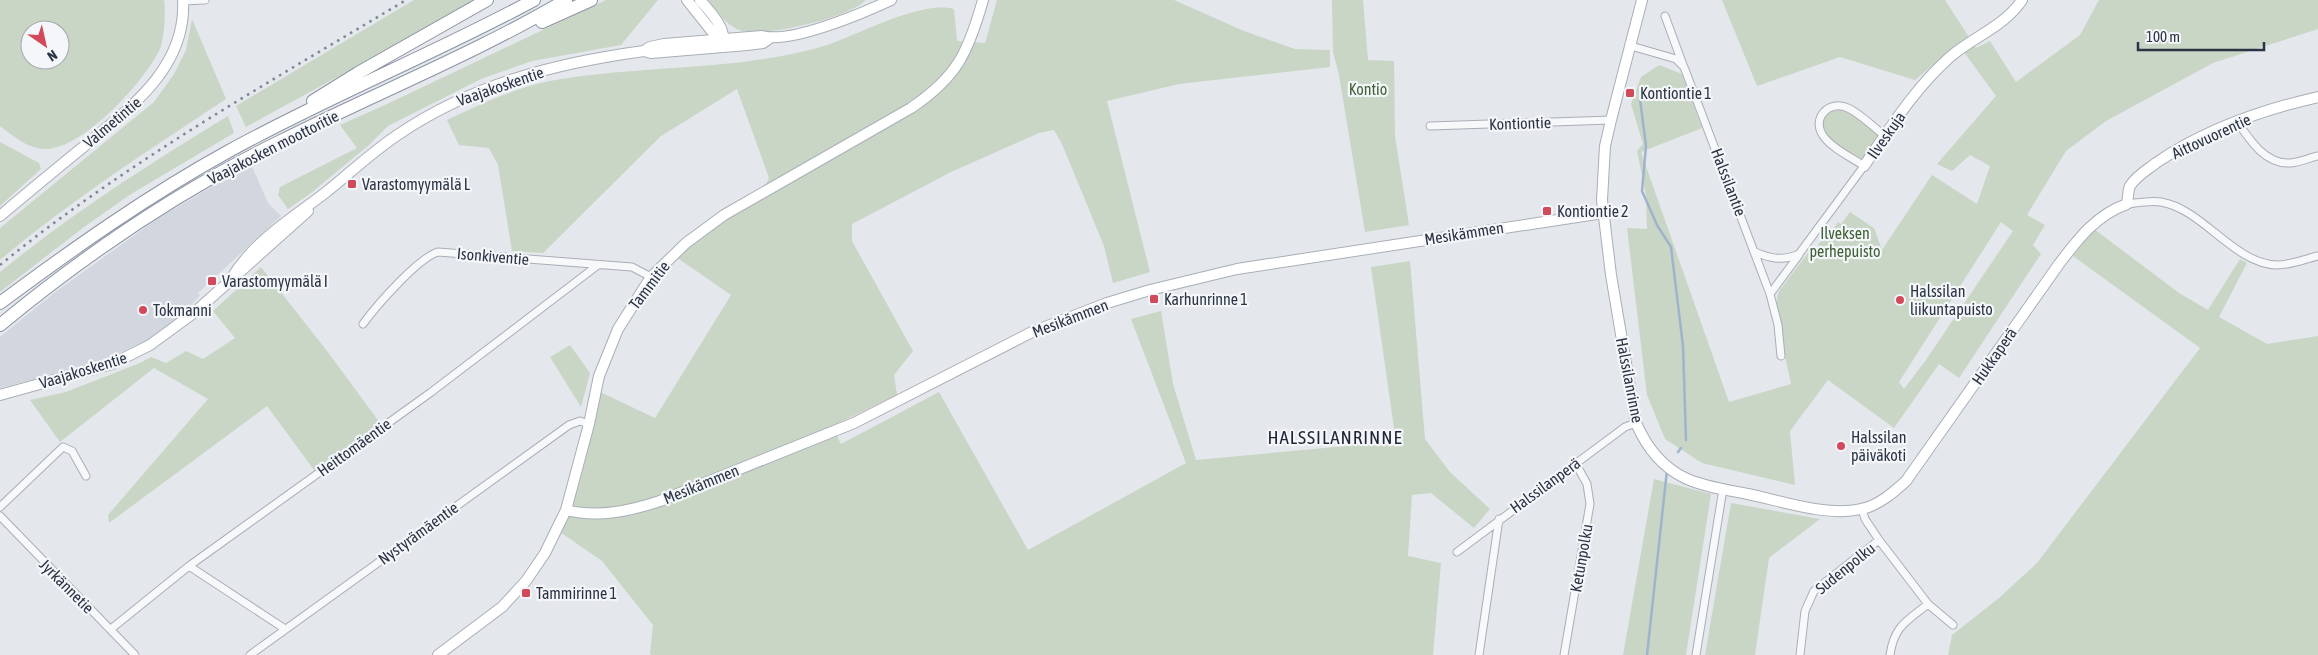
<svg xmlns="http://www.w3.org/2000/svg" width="2318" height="655" font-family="'Asap Condensed',sans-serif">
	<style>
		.built { fill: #d2d6de }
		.green { fill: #c9d6c5; fill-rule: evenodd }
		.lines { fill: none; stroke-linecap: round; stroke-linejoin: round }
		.stream { stroke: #9fb4cc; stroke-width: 2.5 }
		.street-casing { stroke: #a9aeb7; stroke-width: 9 }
		.secondary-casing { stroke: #a9aeb7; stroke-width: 12 }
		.highway-casing { stroke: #8b94a3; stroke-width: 14 }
		.street { stroke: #f7f8fa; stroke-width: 7 }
		.secondary { stroke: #fff; stroke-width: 10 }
		.highway { stroke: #fff; stroke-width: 12 }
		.rail { stroke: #7d8696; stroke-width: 2.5; stroke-dasharray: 2.5 5; stroke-linecap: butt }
		.poi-dot { fill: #d1495b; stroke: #f4f6f9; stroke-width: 2 }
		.labels { text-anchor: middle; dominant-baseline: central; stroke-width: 4.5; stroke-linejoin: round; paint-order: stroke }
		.street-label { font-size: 16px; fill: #2b3445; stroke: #f4f6f9 }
		.park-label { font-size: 16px; fill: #3f6138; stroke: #f4f6f9 }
		.poi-label { font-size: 16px; fill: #2b3445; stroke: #f4f6f9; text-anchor: start }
		.quarter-label { font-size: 19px; letter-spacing: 1px; fill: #1d2536; stroke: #f4f6f9 }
	</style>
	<rect width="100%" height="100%" fill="#e4e7ec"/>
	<path class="built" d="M251 164 268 203 281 216 198 293 200 295 183 315 147 340 108 358 87 366 0 388V337L54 293 157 219Z"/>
	<path class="green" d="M0 0H164C166 10 164 39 160 49 145 81 81 152 43 149 27 148 12 135 0 126ZM30 30H60V60H30Z
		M414 0H478L246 127 236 106Z
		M606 0H658L621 45 532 61 481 79 388 126 369 145 311 193 288 209 278 195 280 187 357 148 340 125 385 105Z
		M708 0H866C849 18 766 37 742 31 728 27 716 11 708 0Z
		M997 0H1174L1244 31 1295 49 1330 50V67L1179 84 1107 101 1150 272 1113 283 1104 246 1062 144 1054 130 1039 133 951 172 852 224V241L913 351 894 375 897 395 832 426 841 444 939 392 1028 550 1186 463 1131 319 1161 311 1173 384 1196 460 1368 444 1395 435 1371 267 1410 261 1425 439 1450 472 1490 509 1474 528 1431 493 1412 495 1408 556 1441 563 1433 655H651L650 653 653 625 602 561 560 532C582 489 590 438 600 392L655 418 731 295 676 257 703 234 757 202 769 178 737 89 661 136 543 253 512 251 498 165 489 148 459 145 447 120C483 103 520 85 561 79 648 65 738 71 824 46 859 35 920 0 954 9L957 41 985 43Z
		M1332 0H1363L1368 60 1394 61 1395 136 1409 225 1365 232 1339 75 1333 52Z
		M1722 0H1945L1976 48 1990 41 2016 82 2080 35 2099 0H2318V29L2213 63 2106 121 2066 151 2027 215 2045 225 2033 245 2041 254 1959 378 1939 364 1894 428 1828 380 1790 431 1795 485 1702 463 1665 439 1647 395 1627 228 1647 229 1646 195 1637 151 1643 144 1631 104 1641 77 1659 65 1682 74 1702 128 1641 152 1729 402 1791 384C1787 359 1770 314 1779 291L1811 249 1817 253 1821 247 1818 245 1830 228 1833 229 1838 222 1841 224 1850 212 1874 228 1882 250 1932 175 1977 204 1990 166 1970 155 1952 171 1937 164 1996 96 1958 44 1915 80 1840 57 1757 86ZM2001 222 2013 231 1926 360 1904 389 1899 382Z
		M192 19 226 99C149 150 71 200 0 260V228L154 102 174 74 186 50Z
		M1847 107 1885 136 1864 166 1830 143 1819 119 1830 108Z
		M228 116 234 133 131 194 84 227 0 292V272C71 214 149 164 228 116Z
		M0 142 39 163 41 169 0 206Z
		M2094 229 2179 293 2208 310 2240 259 2247 263 2219 317 2267 344 2318 336V655H1948L1952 635 1999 598 2037 563 2200 348 2073 256Z
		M261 267 327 351 383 427 317 474 267 406 109 523 108 515 208 399 154 368 60 442 30 400 66 392 140 363 151 357 166 363 186 351 203 359 235 338 213 311Z
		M570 345 590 373 581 407 550 357Z
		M1654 479 1711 494 1686 655H1623Z
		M1731 503 1820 519 1769 558 1755 655H1705Z"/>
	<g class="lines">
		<path class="stream" d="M1640 99 1646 146 1642 191 1657 225 1671 247 1683 346 1686 440
			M1678 452 1681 448
			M1647 655 1667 470"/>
		<g class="street-casing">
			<path id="street" d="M183 1 205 0
				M1665 16 1683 65
				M1631 46 1676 59 1684 67 1770 294 1778 325 1781 356
				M2236 120C2249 139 2265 165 2291 163 2300 162 2309 158 2318 156
				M1430 126 1611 120
				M2127 204C2137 203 2151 200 2161 202 2203 209 2234 264 2277 265 2291 265 2305 259 2318 256
				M1755 252C1771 259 1783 261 1799 254L1864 166C1851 157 1833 149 1824 137 1810 119 1829 99 1848 108 1861 114 1873 127 1885 136
				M1770 294 1799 255
				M363 324C376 306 418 258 438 252L632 267 651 277
				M0 507 63 447 72 451 86 476
				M1862 509 1865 519 1879 540 1928 604 1953 625
				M0 516 135 655
				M1457 552 1625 427 1636 423
				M189 566 285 629
				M111 629 189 566 430 393 598 265
				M250 655 569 425 580 421 589 424
				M1479 655 1499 519
				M1564 655 1590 504 1587 484 1576 464
				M1696 655 1723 489
				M1800 655 1805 611 1814 591 1879 540
				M1890 655C1894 626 1907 621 1928 604"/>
		</g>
		<g class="secondary-casing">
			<path id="secondary" d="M687 0 714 34V40L718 44
				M700 0C709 11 728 29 722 44
				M1642 0 1611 120 1605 146 1602 200 1611 275 1636 423C1646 446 1662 467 1685 478 1704 487 1728 490 1748 494 1782 501 1827 517 1861 509 1878 506 1894 492 1906 481L2059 264C2078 239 2096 215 2127 204 2128 199 2128 190 2130 186 2136 176 2147 170 2156 163 2204 130 2261 110 2318 97
				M644 51 651 53 747 45 763 43 770 38
				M1864 166C1890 128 1915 88 1950 57 1973 37 2005 26 2022 0
				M0 216C27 193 55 170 82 148 129 109 187 68 183 0
				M231 279C254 241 291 219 325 193 350 173 373 151 399 134 473 84 556 63 644 51L650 47 664 44 762 36C791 44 863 13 891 0
				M0 395 112 364 150 345 195 312 308 211
				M566 510C598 518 630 511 660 501L854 423 1032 332 1107 303 1150 290 1237 269 1603 213
				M438 655 502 607 526 581 545 553 566 510 589 424 599 376 618 329 651 277 686 243 724 215 911 108C957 77 968 53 983 0"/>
		</g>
		<g class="highway-casing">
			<path id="highway" d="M542 22 591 0
				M313 101 358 73 487 0
				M0 303C74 248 149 195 229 151 329 96 434 54 534 0
				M0 325C86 254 180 190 281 141 376 93 474 54 566 0"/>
		</g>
		<use href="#street" class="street"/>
		<use href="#secondary" class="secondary"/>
		<use href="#highway" class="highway"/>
		<path class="rail" d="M0 265C125 163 268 83 406 0"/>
	</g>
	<g class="poi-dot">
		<rect x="1625" y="88" width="10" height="10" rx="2.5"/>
		<rect x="347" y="179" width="10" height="10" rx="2.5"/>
		<rect x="1542" y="206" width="10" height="10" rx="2.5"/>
		<rect x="207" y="276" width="10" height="10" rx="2.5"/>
		<rect x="1149" y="294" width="10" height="10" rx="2.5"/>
		<circle cx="1900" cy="300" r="5"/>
		<circle cx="143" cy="310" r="5"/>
		<circle cx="1841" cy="446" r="5"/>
		<rect x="521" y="588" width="10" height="10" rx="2.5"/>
	</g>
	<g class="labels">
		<g class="street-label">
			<text transform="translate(500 86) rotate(-19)">Vaajakoskentie</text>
			<text transform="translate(112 122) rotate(-40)">Valmetintie</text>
			<text transform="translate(1520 123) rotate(-2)">Kontiontie</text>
			<text transform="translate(1886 135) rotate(-55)">Ilveskuja</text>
			<text transform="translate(2211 136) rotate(-25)">Aittovuorentie</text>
			<text transform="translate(273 147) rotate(-27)">Vaajakosken moottoritie</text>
			<text transform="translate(1729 182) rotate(69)">Halssilantie</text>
			<text transform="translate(1464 233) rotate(-9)">Mesikämmen</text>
			<text transform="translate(493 256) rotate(5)">Isonkiventie</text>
			<text transform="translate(649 285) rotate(-53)">Tammitie</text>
			<text transform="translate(1070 318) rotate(-21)">Mesikämmen</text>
			<text transform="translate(1994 356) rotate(-55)">Hukkaperä</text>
			<text transform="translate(83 370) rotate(-17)">Vaajakoskentie</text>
			<text transform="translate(1630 380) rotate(79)">Halssilanrinne</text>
			<text transform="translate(354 447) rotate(-36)">Heittomäentie</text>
			<text transform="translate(701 484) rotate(-22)">Mesikämmen</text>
			<text transform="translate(1545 485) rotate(-36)">Halssilanperä</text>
			<text transform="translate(418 533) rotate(-36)">Nystyrämäentie</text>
			<text transform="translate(1581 558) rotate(-80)">Ketunpolku</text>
			<text transform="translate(1845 568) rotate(-39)">Sudenpolku</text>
			<text transform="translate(67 586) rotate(45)">Jyrkännetie</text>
		</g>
		<g class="park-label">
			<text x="1368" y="89">Kontio</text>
			<text x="1845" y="233">Ilveksen<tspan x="1845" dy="18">perhepuisto</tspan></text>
		</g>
		<g class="poi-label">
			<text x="1640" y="93">Kontiontie 1</text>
			<text x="362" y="184">Varastomyymälä L</text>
			<text x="1557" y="211">Kontiontie 2</text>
			<text x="222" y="281">Varastomyymälä I</text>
			<text x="1910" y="291">Halssilan<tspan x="1910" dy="18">liikuntapuisto</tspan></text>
			<text x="1164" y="299">Karhunrinne 1</text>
			<text x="153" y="310">Tokmanni</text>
			<text x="1851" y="437">Halssilan<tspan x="1851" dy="18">päiväkoti</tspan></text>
			<text x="536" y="593">Tammirinne 1</text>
		</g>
		<g class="quarter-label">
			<text x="1335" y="437">HALSSILANRINNE</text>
		</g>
	</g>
	<g transform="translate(45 45) rotate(146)"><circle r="24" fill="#f4f6f9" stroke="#a4a8b1"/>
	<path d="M0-4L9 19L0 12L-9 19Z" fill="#d1495b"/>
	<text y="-8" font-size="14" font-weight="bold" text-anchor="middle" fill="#2b3445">N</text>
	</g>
	<path d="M2138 42v8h126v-8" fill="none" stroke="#2b3445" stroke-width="2.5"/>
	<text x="2146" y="42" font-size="15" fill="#2b3445" stroke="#f4f6f9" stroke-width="4" paint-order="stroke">100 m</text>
</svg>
